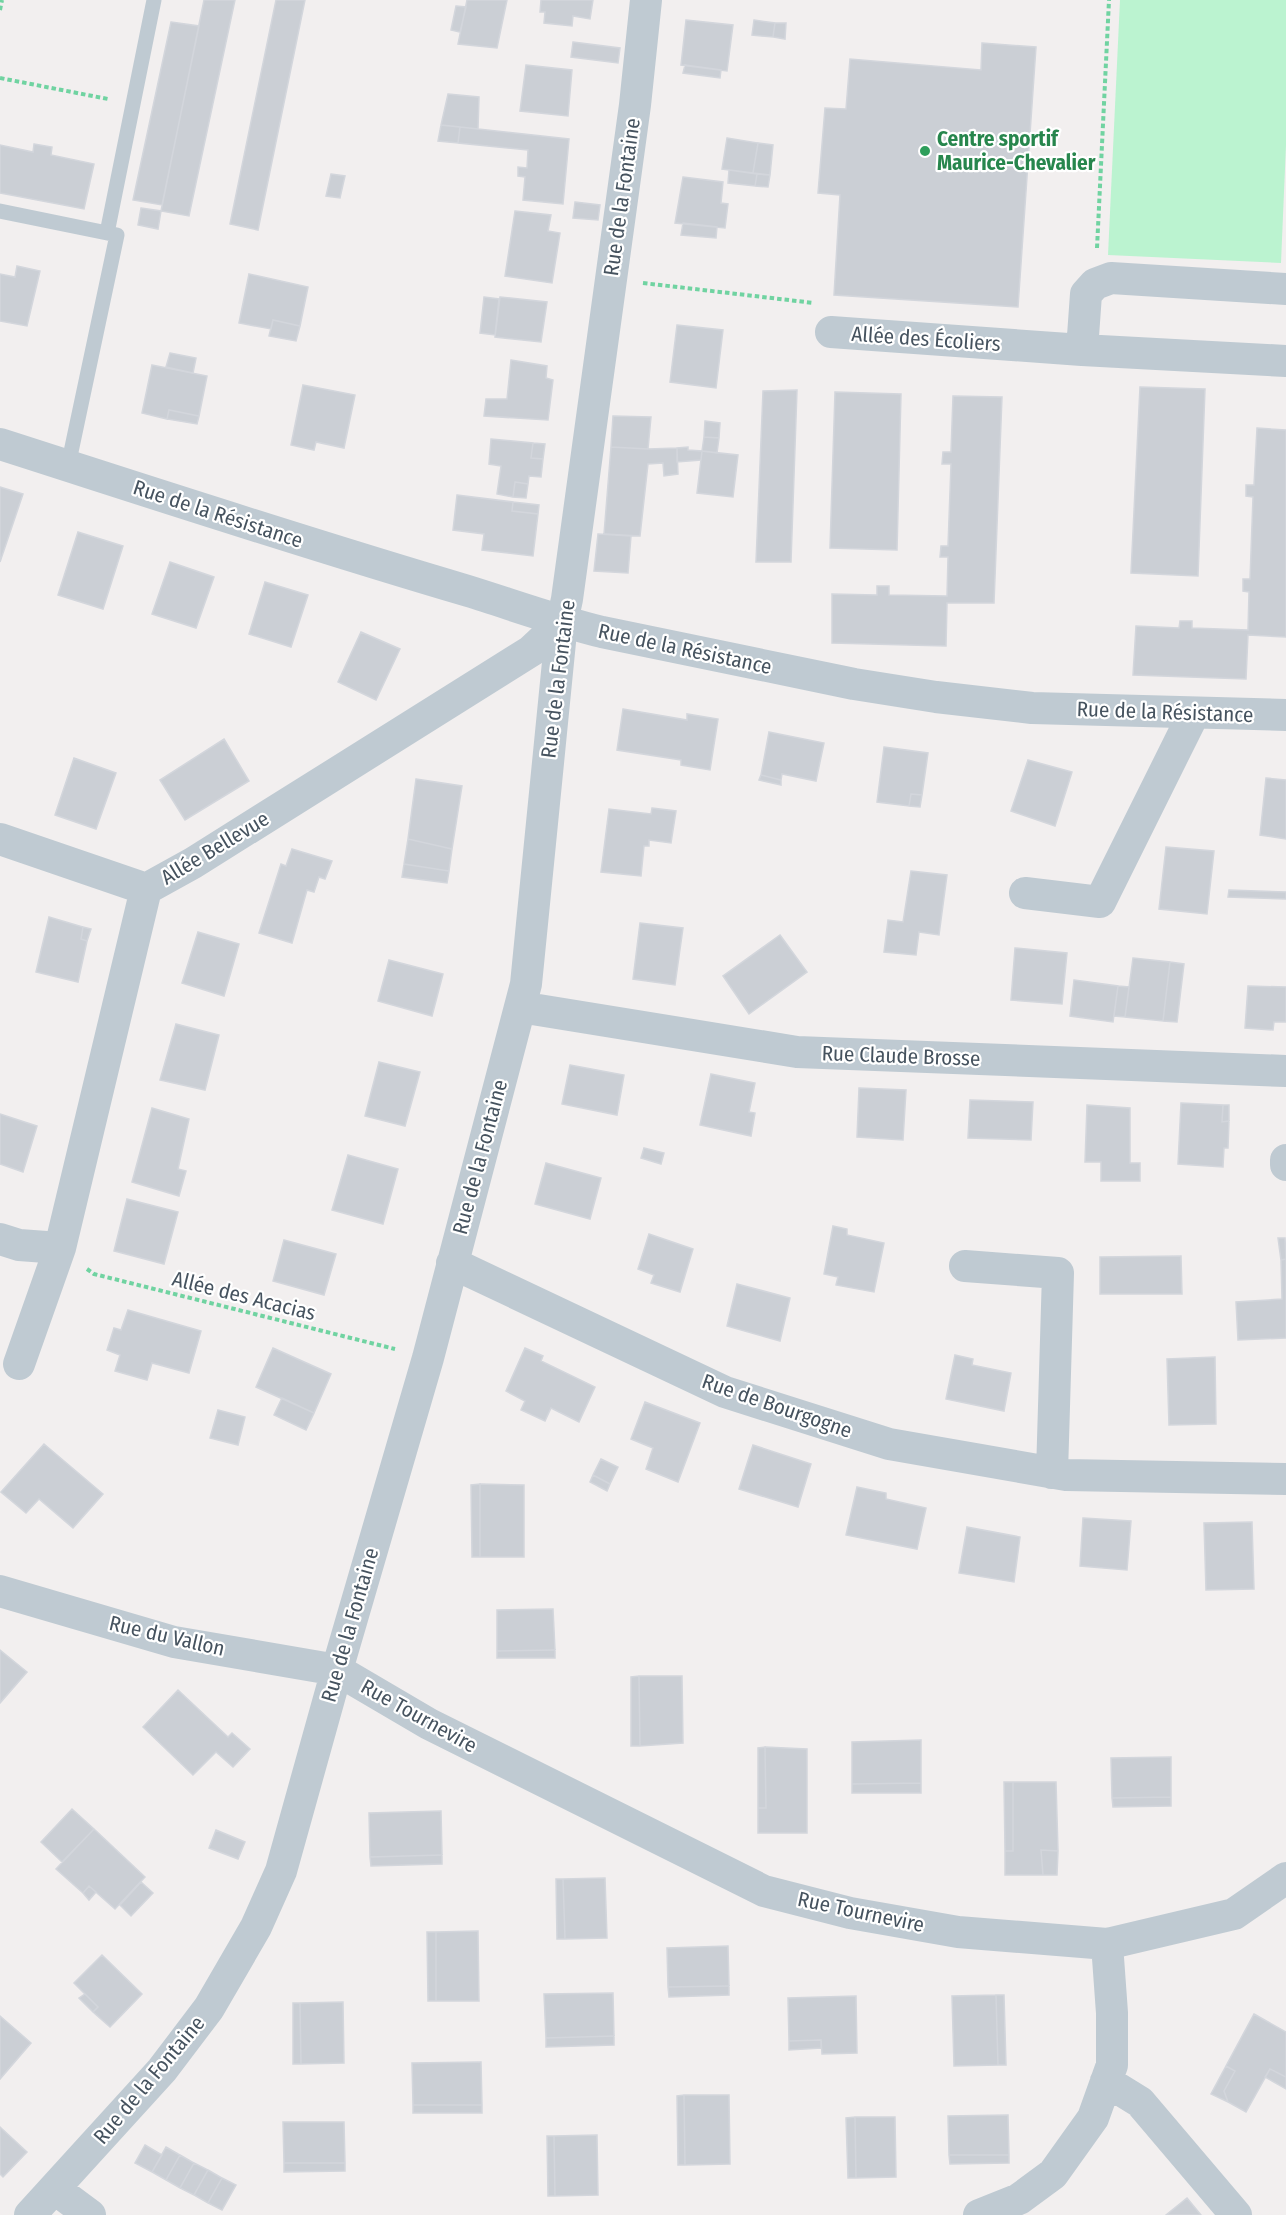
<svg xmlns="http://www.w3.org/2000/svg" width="1286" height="2215" font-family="'Fira Sans Condensed',sans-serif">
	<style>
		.green { fill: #bbf3d0 }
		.building { fill: #cbcfd5; stroke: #d3d6dc; stroke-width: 1.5 }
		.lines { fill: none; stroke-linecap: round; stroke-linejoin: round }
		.path { stroke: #70d3a1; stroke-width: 4; stroke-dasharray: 4.5 3; stroke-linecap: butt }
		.service { stroke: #bfcad2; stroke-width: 15 }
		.minor { stroke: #bfcad2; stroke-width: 32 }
		.leisure-dot { fill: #2e9e5b; stroke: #fff; stroke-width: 2 }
		.labels { text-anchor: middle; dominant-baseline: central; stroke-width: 4.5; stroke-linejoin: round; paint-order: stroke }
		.leisure-label { font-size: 21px; font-weight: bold; fill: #27864d; stroke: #fff; text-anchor: start }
		.street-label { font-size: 21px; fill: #46535f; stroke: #fff }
	</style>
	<rect width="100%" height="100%" fill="#f2efef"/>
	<path class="green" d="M1120 0H1286V145L1281 263 1108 255Z"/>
	<path class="building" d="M204 0H235L189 216 161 211Z
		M276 0H305L258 230 230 224Z
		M467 0H507L497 48 458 44Z
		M541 0H593L590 19 573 16 572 26 544 23 545 12H540Z
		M456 6 466 7 460 32 451 30Z
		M686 20 733 25 727 71 681 65Z
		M754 20 775 23 773 37 752 35Z
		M171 22 199 26 162 205 133 200Z
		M775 23H786L785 39 773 37Z
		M573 42 620 48 618 63 571 57Z
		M982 43 1036 47 1018 307 834 295 840 195 818 193 825 108 846 109 850 59 981 70Z
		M526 65 572 70 568 116 520 111Z
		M685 65 721 70 720 78 683 73Z
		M448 94 479 97 478 129 441 125Z
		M441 125 460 127 458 143 438 141Z
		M460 127 569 139 563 204 523 200 525 177 518 176V167L527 168 528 150 458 143Z
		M727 138 758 143 753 173 722 169Z
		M758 143 773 145 770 175 753 173Z
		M34 144 52 147 51 155 94 164 84 209 0 193V145L33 152Z
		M729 170 757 174 755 186 728 183Z
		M331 174 345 176 340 198 326 196Z
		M757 174 770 175 768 187 755 186Z
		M683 177 723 182 721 203 728 204 725 228 675 223Z
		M575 202 600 205 598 220 573 218Z
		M141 208 161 211 158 229 138 225Z
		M515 211 551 215 548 231 560 233 552 283 505 276Z
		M683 223 717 227 716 238 681 235Z
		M17 266 40 271 27 326 0 321V274L15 277Z
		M249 274 308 287 300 326 273 320 271 329 239 323Z
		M484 297 499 299 495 335 480 333Z
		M500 297 547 302 541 342 495 337Z
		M273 320 300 326 296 341 269 336Z
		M677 325 723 330 716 388 670 382Z
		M170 353 196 358 193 373 166 367Z
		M511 360 547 366 546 378 553 380 548 420 484 416 486 399H507Z
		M152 365 207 376 199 416 169 410 167 419 142 413Z
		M303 385 355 395 344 448 316 442 314 450 291 445Z
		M1140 387 1205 389 1198 576 1131 573Z
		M797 390 791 562H756L763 391Z
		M835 392 901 394 897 550 830 548Z
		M953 396 1002 397 994 603H947L946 646 832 643V594L877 595V586H889V595L947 596 948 557H940L941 546H948L951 464H942L943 452H951Z
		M169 410 199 416 197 424 167 419Z
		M613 416 651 417 648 449 611 447Z
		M705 421 720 423 719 438 704 437Z
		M1257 428 1286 430V637L1248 635 1246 679 1133 675 1136 626 1179 628 1180 621H1192V628L1248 630 1249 592 1243 591V579H1250L1253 497 1246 496V485H1254Z
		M704 437 719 438 717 453 702 451Z
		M491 439 533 443 531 458 543 459 541 477 529 476 528 484 515 482 513 497 497 494 501 466 489 464Z
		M533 443 545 444 543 459 531 458Z
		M611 447 648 449 677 448 678 474 664 476 663 463 648 464 640 536 604 534Z
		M688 447V450L702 451 701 460 677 462V448Z
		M702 451 738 455 733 497 697 493Z
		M515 482 528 484 526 498 513 497Z
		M0 487 23 494 0 562Z
		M457 495 513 502 512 511 538 514 533 556 482 550 484 534 453 530Z
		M513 502 539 505 538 514 512 511Z
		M78 532 123 546 103 609 58 595Z
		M598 534 631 536 628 573 594 571Z
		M170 562 214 577 196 628 152 614Z
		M265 582 308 595 291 647 249 634Z
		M361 632 400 649 376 700 338 682Z
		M623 709 687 720V714L718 719 710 770 681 765V760L617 750Z
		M769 732 824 743 816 781 782 774 781 780 761 775Z
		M224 739 249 781 185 820 160 780Z
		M884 747 928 753 922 795 911 794 909 806 877 802Z
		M74 758 116 773 96 829 55 815Z
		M1028 760 1072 772 1055 826 1011 811Z
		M761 775 781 780V785L759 780Z
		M1266 778 1286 780V839L1260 835Z
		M416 779 462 786 452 849 408 839Z
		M911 794 922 795 920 807 909 806Z
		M652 808 676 811 671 843 649 840V846H644L641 876 601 872 609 809 651 814Z
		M408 839 452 849 449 871 404 864Z
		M1166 847 1214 851 1207 914 1159 909Z
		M292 849 332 861 325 879 319 877 314 892 307 890 292 943 259 933 281 864 286 866Z
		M404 864 449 871 447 883 402 877Z
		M911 871 947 875 939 935 919 932 916 955 884 952 888 920 903 922Z
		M1229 890 1286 892V899L1228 897Z
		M49 917 83 927 81 939 87 941 78 982 36 972Z
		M640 923 683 928 675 985 633 979Z
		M83 927 91 929 87 941 81 939Z
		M198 932 239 944 224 996 182 983Z
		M780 935 807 972 749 1014 723 976Z
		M1015 948 1067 953 1062 1004 1011 1000Z
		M1133 958 1170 962 1163 1021 1125 1017Z
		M389 960 443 974 432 1016 378 1001Z
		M1170 962 1184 964 1177 1022 1163 1021Z
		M1074 980 1118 986 1113 1022 1070 1016Z
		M1118 986 1129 987 1125 1017 1114 1016Z
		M1248 986 1286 987V1022H1274L1273 1030 1245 1028Z
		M176 1024 219 1035 205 1090 160 1080Z
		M379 1062 420 1072 405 1126 365 1116Z
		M570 1065 624 1075 617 1115 562 1104Z
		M711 1074 755 1083 749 1112 755 1113 751 1136 700 1125Z
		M859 1088 906 1090 903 1140 857 1137Z
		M970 1100 1033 1102 1031 1140 968 1138Z
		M1181 1103 1223 1105 1222 1122 1229 1121 1228 1148H1224L1223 1167 1178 1164Z
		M1087 1105 1130 1108V1163H1140V1181H1101V1162H1085Z
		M1223 1105H1229V1121L1222 1122Z
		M152 1108 189 1119 178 1169 186 1171 179 1196 132 1182Z
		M0 1114 37 1126 23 1172 0 1164Z
		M644 1148 664 1153 661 1164 641 1158Z
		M348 1155 398 1169 383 1224 332 1210Z
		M546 1163 601 1178 590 1219 535 1204Z
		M127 1199 178 1212 164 1264 114 1251Z
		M833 1226 847 1229V1235L884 1243 874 1292 836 1285 838 1277 824 1274Z
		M649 1234 693 1249 680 1292 651 1283 654 1275 638 1269Z
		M1278 1238H1285L1286 1259 1281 1260Z
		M284 1240 336 1254 324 1295 273 1281Z
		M1181 1256 1182 1294H1100V1257Z
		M1286 1259V1338L1238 1340 1236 1302 1282 1299 1281 1260Z
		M737 1284 790 1298 780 1341 727 1326Z
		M128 1310 201 1331 189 1373 152 1363 147 1380 115 1371 120 1355 107 1350 114 1328 121 1330Z
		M273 1348 331 1374 314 1413 256 1387Z
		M525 1348 543 1356 541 1361 595 1387 579 1422 551 1408 545 1421 521 1410 525 1401 506 1391Z
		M955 1355 973 1359 972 1365 1011 1373 1004 1411 946 1399Z
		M1215 1357 1216 1424 1169 1425 1167 1359Z
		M282 1398 314 1413 306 1430 274 1415Z
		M645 1402 700 1423 678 1482 646 1469 653 1448 631 1439Z
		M218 1410 245 1417 238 1445 210 1438Z
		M44 1444 103 1494 73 1528 39 1499 26 1513 1 1492Z
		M753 1445 811 1464 798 1507 739 1489Z
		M601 1459 618 1467 610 1484 593 1475Z
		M593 1475 610 1484 607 1491 590 1482Z
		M480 1484V1557H472L471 1485Z
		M480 1484 524 1485V1557H480Z
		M857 1487 886 1493V1499L926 1508 917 1549 846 1535Z
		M1083 1518 1131 1521 1127 1570 1080 1566Z
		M1252 1522 1254 1589 1206 1590 1204 1523Z
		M967 1527 1020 1537 1014 1582 959 1573Z
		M553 1609 555 1650 497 1651V1610Z
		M0 1650 27 1672 0 1703Z
		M555 1650V1658H497V1651Z
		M639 1676H682L683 1743 640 1746Z
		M639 1676 640 1746H631V1677Z
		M178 1690 228 1737 232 1733 250 1749 233 1767 216 1752 193 1775 143 1727Z
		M921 1740V1783L852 1784V1742Z
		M765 1747 766 1808H758V1748Z
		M765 1747 807 1749V1833H758V1808H766Z
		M1171 1757V1797L1112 1798 1111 1758Z
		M1004 1782H1013V1851H1005Z
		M1013 1782H1056L1058 1851 1041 1850 1043 1875H1005V1851H1013Z
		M921 1783V1793H852V1784Z
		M1171 1797V1806L1113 1807 1112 1798Z
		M72 1809 94 1829 62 1862 41 1842Z
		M441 1811 442 1855 370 1857 369 1813Z
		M94 1829 145 1877 115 1909 89 1886 83 1893 56 1869Z
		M216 1830 245 1842 238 1859 209 1848Z
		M1041 1850 1058 1851 1057 1875H1043Z
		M442 1855V1864L371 1866 370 1857Z
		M605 1878 607 1938 565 1939 563 1879Z
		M556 1879H563L565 1939H557Z
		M141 1882 153 1893 131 1916 120 1905Z
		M89 1886 96 1892 89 1900 83 1893Z
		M478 1931 479 2001H436V1932Z
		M427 1932H436V2001H428Z
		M728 1946 729 1986 668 1987 667 1948Z
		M102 1955 142 1994 110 2027 93 2012 98 2007 74 1983Z
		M729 1986V1995L669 1997 668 1987Z
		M613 1993 614 2036 546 2038 544 1994Z
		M85 1994 98 2007 93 2012 79 1998Z
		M996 1995H1004L1006 2065H998Z
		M996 1995 998 2065 954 2066 952 1996Z
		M856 1996 857 2053 822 2054 821 2040 789 2041 788 1998Z
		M343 2002 344 2063 301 2064 300 2003Z
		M293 2003H300L301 2064H293Z
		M1254 2014 1286 2032V2077L1270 2069 1246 2112 1228 2102 1224 2091 1235 2071 1226 2066Z
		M0 2016 31 2043 0 2079Z
		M614 2036V2045L546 2047V2038Z
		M821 2040V2048L789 2050V2041Z
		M481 2062 482 2105H413L412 2063Z
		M1226 2066 1235 2071 1224 2091 1228 2102 1211 2094Z
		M1270 2069 1286 2077V2089L1265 2077Z
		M684 2095 685 2165H678L677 2096Z
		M684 2095H729L730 2164 685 2165Z
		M413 2105H482V2113H413Z
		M1008 2115 1009 2155H949L948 2116Z
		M855 2117H895L896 2177 856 2178Z
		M855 2117 856 2178H848L846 2118Z
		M283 2122H344L345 2163H284Z
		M0 2127 27 2152 3 2177 0 2174Z
		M597 2135 598 2195 555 2196 554 2136Z
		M547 2136H554L555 2196H548Z
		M145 2145 162 2155 152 2172 135 2163Z
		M166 2147 180 2155 166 2180 152 2172Z
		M180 2155 194 2163 180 2188 166 2180Z
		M949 2155H1009V2163L950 2164Z
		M194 2163 208 2170 194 2195 180 2188Z
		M284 2163H345V2171L284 2172Z
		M208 2170 222 2178 208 2203 194 2195Z
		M222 2178 236 2185 222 2210 208 2203Z
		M1187 2198 1201 2215H1166Z"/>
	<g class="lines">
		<path class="path" d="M0 10 2 0
			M0 78 108 99
			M1097 248 1109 0
			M643 283 814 303
			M87 1269 94 1274 395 1349"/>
		<path class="service" d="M0 211 117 235 68 466
			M107 233 154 0"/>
		<path class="minor" d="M1286 289 1111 278 1095 284 1086 294 1082 350 1286 361
			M831 332 1082 350
			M0 444C156 494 311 545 468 591 513 605 557 621 602 632L854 684 936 697 1032 708 1286 715
			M0 839 146 889
			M1025 893 1100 902 1194 713
			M520 1007 797 1052 1286 1071
			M1286 1165V1160
			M0 1239 19 1245 60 1248
			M452 1263 725 1392 889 1444 1066 1475 1286 1479
			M965 1266 1058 1273 1052 1473
			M19 1364 60 1248 146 889 193 863 531 651 562 622
			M0 1591 174 1642 337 1670 429 1724 764 1891 850 1913 958 1932 1107 1944 1112 2013V2065L1093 2118 1053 2174 1019 2199 979 2215
			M1107 1944 1234 1914 1286 1878
			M1106 2081 1140 2102 1236 2215
			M55 2189 90 2215
			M30 2215 162 2070 209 2008 256 1927 281 1871 337 1670 428 1358 526 984 562 622 567 599 635 105 646 0"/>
	</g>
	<circle class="leisure-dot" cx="925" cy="151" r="6"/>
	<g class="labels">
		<g class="leisure-label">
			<text x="937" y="139">Centre sportif<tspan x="937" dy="24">Maurice-Chevalier</tspan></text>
		</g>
		<g class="street-label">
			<text transform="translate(622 197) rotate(-82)">Rue de la Fontaine</text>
			<text transform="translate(926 339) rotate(4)">Allée des Écoliers</text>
			<text transform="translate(218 514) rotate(18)">Rue de la Résistance</text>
			<text transform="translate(685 649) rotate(12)">Rue de la Résistance</text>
			<text transform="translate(558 679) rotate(-83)">Rue de la Fontaine</text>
			<text transform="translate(1165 712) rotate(2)">Rue de la Résistance</text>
			<text transform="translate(215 848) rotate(-31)">Allée Bellevue</text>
			<text transform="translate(901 1056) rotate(2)">Rue Claude Brosse</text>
			<text transform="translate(480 1157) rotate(-75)">Rue de la Fontaine</text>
			<text transform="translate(244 1296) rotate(14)">Allée des Acacias</text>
			<text transform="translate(777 1406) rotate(19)">Rue de Bourgogne</text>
			<text transform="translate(350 1625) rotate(-74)">Rue de la Fontaine</text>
			<text transform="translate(167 1636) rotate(13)">Rue du Vallon</text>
			<text transform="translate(419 1716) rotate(29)">Rue Tournevire</text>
			<text transform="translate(861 1912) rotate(12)">Rue Tournevire</text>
			<text transform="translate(149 2080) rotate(-50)">Rue de la Fontaine</text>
		</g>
	</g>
</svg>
